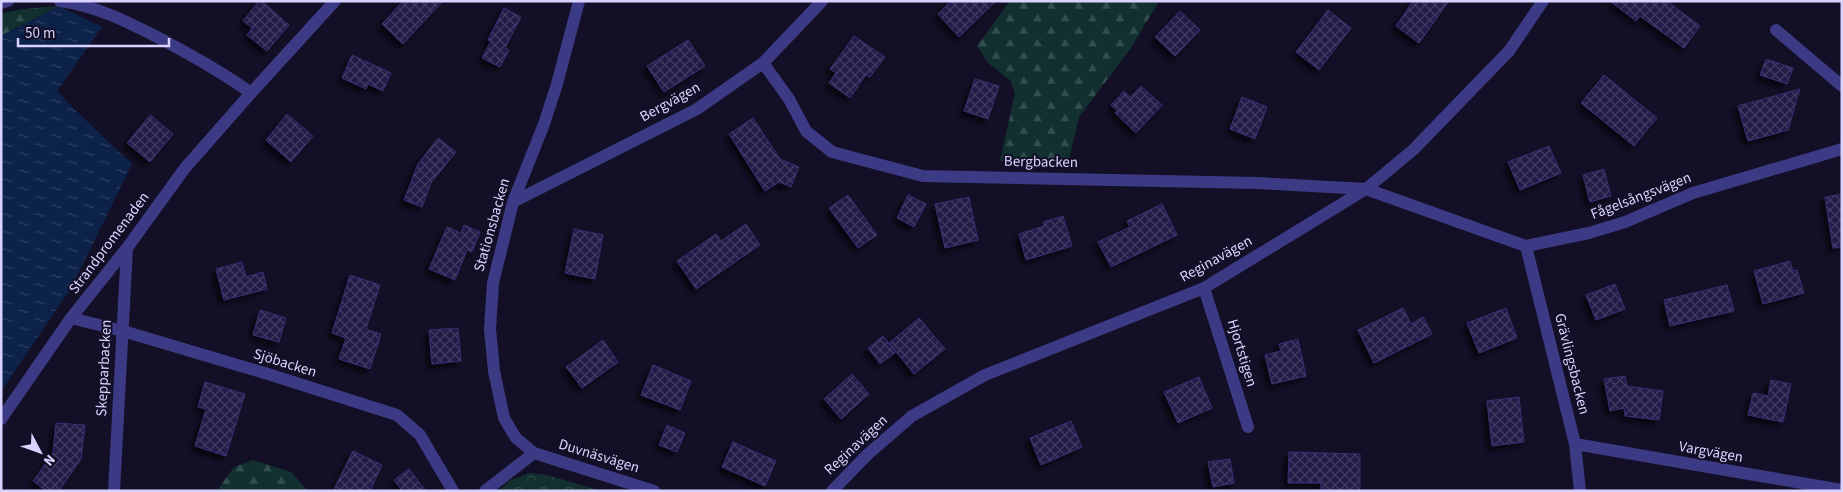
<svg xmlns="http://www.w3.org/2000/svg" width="1843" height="492" font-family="'Source Sans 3',sans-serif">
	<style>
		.forest { fill: url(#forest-firs) }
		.park { fill: url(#park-crowns) }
		.water { fill: url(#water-ripples) }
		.building { fill: url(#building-cross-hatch); stroke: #3b2d73; filter: url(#shadow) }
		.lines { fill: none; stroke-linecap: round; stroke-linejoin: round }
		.minor { stroke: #3d3a85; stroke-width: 12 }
		.labels { text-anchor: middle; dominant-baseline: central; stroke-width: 4; stroke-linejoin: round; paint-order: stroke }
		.street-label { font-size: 15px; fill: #d9d4ff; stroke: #130f26 }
	</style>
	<defs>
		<pattern id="forest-firs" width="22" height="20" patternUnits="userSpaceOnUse" patternTransform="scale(1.25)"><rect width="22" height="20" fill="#12302f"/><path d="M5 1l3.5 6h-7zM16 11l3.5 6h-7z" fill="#344d4e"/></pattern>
		<pattern id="park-crowns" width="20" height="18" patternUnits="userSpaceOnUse" patternTransform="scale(1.25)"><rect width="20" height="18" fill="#12302f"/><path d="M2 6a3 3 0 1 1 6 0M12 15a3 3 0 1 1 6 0" fill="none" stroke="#344d4e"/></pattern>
		<pattern id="water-ripples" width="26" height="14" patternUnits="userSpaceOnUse" patternTransform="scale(1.25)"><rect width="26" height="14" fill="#0c2248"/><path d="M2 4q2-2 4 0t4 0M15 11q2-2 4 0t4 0" fill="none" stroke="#2f4163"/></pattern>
		<pattern id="building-cross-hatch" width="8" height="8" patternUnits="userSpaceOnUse" patternTransform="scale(1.25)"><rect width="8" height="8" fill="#241b47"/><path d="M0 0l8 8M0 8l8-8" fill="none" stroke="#433b63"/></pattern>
		<filter id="shadow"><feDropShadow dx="-4.5" dy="4.5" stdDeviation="2.5" flood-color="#0009"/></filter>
	</defs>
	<rect width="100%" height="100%" fill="#130f26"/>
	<path class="forest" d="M1010 1H1159L1131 48 1079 117 1069 159 1036 166 1000 161 1015 93 1010 80 988 63 977 46Z
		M59 6 1 36V13L24 9Z
		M253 460 291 472 308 491H217L234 467Z"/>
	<path class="park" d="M530 473 547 475 601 491H498L511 480Z"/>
	<path class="water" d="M59 6 102 27 57 91 71 106 132 164 71 288 1 391V36Z"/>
	<path class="building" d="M259 1H262L289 25 267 51 247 35 252 28 243 21Z
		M403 1H443L403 44 382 24Z
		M951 1H996L959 37 938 14Z
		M1413 1H1449L1419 43 1396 26Z
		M1610 1H1667L1700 26 1684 48 1640 16 1636 21Z
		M504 8 521 17 505 48 509 50 500 67 482 58 491 41 488 40Z
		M1328 10 1351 28 1319 70 1296 52Z
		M1180 11 1200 30 1175 56 1155 37Z
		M854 36 885 57 870 77 866 75 850 98 829 83 836 73 830 69Z
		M688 40 705 66 664 92 647 66Z
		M352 55 391 73 383 91 368 84 366 89 342 78Z
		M1766 59 1793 68 1787 84 1760 75Z
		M1604 75 1657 118 1634 146 1581 103Z
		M975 79 999 86 988 119 964 111Z
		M1141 86 1162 105 1136 133 1115 113 1117 111 1111 105 1124 91 1130 97Z
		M1800 89 1788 130 1748 141 1738 106Z
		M1242 97 1267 107 1255 139 1230 129Z
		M287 114 313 136 291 162 266 140Z
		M150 115 173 134 150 162 127 143Z
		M753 118 780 159 799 167 791 187 779 182 765 191 729 134Z
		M438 138 456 152 431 183 422 207 404 200 418 164Z
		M1549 146 1561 173 1520 190 1508 162Z
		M1604 169 1611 196 1590 202 1583 175Z
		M1842 194V247L1833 248 1825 197Z
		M848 195 877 235 858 248 829 208Z
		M908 195 926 204 914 227 897 218Z
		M969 197 978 240 945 248 935 204Z
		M1162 204 1177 235 1111 267 1098 242 1130 227 1127 221Z
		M1063 216 1072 246 1026 260 1019 234 1044 226 1043 222Z
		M746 224 760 245 696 289 677 261 716 234 721 241Z
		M464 225 480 232 472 252 467 250 455 280 429 269 447 227 461 233Z
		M574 229 603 235 595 279 565 273Z
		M1790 261 1793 271 1797 270 1804 293 1763 304 1754 271Z
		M242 262 246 277 263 272 267 289 224 300 216 269Z
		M350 275 380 285 366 329 381 334 370 369 339 359 346 338 332 333Z
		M1615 284 1625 309 1596 320 1586 295Z
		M1727 285 1734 311 1670 326 1664 300Z
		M1403 308 1411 324 1423 317 1432 334 1374 363 1358 330Z
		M1506 308 1517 338 1479 353 1467 323Z
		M260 310 286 318 279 342 253 335Z
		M919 318 945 349 914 374 889 343Z
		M458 328 461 361 432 364 429 330Z
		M883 336 896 352 880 364 868 348Z
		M1298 339 1306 376 1272 384 1265 355 1281 351 1279 344Z
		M603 340 618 362 582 388 566 367Z
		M653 365 691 381 680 410 641 395Z
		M852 374 869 394 841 419 824 399Z
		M1625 376 1627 386 1663 391 1659 420 1625 416 1624 408 1610 411 1604 379Z
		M1199 377 1212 408 1178 423 1164 392Z
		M1771 380 1791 384 1783 422 1748 415 1753 393 1768 396Z
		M205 382 245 394 226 456 195 446 206 409 198 407Z
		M1519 397 1524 442 1492 446 1487 401Z
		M1071 421 1082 447 1041 465 1030 438Z
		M56 423 85 425 81 459 59 491H46L33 481 53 453Z
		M667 425 685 433 677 452 659 445Z
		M733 442 776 461 765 486 722 467Z
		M353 451 382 465 370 491H333Z
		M1289 452 1360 454V491L1321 490V483H1288Z
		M1230 459 1234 483 1213 487 1208 462Z
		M409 469 426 491H402L394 480Z"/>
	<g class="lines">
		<path class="minor" d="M60 1C97 6 128 22 161 39 192 56 222 72 251 93
			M579 1 557 84 544 124 513 202 493 283 490 329 494 371 504 418 516 438 534 453 654 491
			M1 3 8 1
			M1776 30 1842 86
			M763 63 789 99 806 131 832 152 923 176 1257 183 1366 189 1526 246 1589 233 1625 222 1693 193 1842 149
			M513 202 697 109 763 63 822 1
			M1526 246 1575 444 1580 491
			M1204 288 1248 427
			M71 318 123 331 268 374 397 415 420 435 453 491
			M1 419 71 318 127 248 185 168 251 93 335 1
			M1575 444 1842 490
			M114 491 127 248
			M485 491 534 453
			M832 491 868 454 912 416 985 375 1204 288 1366 189 1413 150 1509 51 1543 1"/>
	</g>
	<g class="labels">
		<g class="street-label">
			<text transform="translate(670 102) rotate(-29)">Bergvägen</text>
			<text transform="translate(1041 162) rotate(1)">Bergbacken</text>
			<text transform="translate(1641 196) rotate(-21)">Fågelsångsvägen</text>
			<text transform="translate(492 225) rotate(-74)">Stationsbacken</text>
			<text transform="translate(109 243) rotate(-53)">Strandpromenaden</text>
			<text transform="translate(1216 259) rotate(-29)">Reginavägen</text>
			<text transform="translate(1242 353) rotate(73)">Hjortstigen</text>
			<text transform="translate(285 363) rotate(17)">Sjöbacken</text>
			<text transform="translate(1572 364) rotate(76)">Grävlingsbacken</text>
			<text transform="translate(104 368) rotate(-87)">Skepparbacken</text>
			<text transform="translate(856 445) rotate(-43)">Reginavägen</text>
			<text transform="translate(1711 452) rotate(10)">Vargvägen</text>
			<text transform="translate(599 456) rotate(17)">Duvnäsvägen</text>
		</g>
	</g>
	<rect width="1843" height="492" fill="none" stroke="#d9d4ff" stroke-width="5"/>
	<g transform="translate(40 452) rotate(131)" stroke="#130f26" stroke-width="4" paint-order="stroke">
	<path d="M0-4L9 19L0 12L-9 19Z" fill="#d9d4ff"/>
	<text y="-8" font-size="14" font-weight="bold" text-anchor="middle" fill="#d9d4ff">N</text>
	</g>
	<path d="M18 38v8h151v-8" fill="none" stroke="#d9d4ff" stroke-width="2.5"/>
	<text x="25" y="38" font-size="15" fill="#d9d4ff" stroke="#130f26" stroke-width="4" paint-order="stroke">50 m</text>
</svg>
